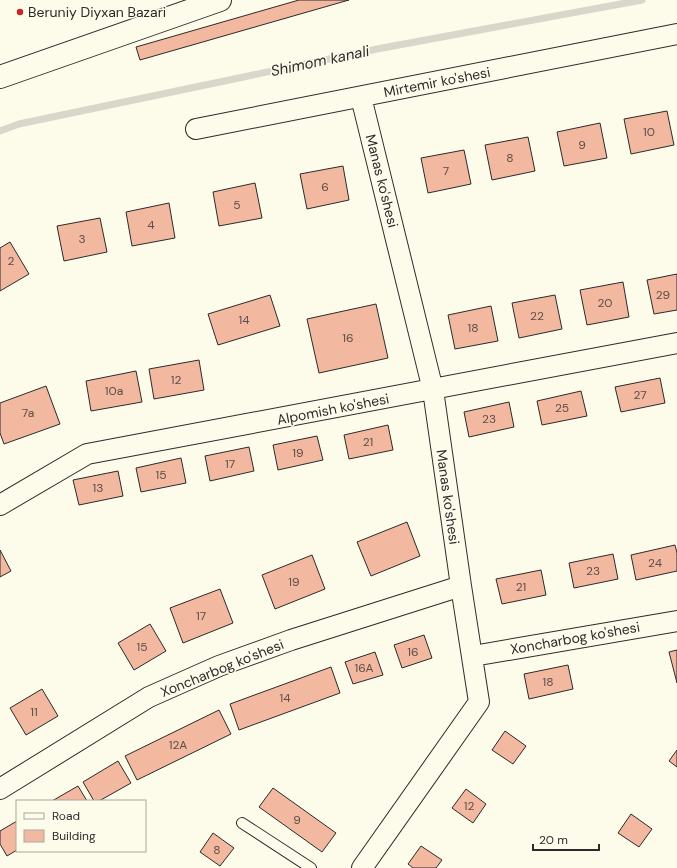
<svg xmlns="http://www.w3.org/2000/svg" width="677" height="868" font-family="'DM Sans',sans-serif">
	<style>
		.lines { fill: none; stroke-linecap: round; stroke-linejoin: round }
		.stream { stroke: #d8d7c9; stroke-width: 7 }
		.building { fill: #f2b8a0; stroke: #2b2b2b }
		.service-casing { stroke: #2b2b2b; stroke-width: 12 }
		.minor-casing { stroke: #2b2b2b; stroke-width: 22 }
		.secondary-casing { stroke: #2b2b2b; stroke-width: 24 }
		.service { stroke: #fdfbea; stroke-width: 10 }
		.minor { stroke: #fdfbea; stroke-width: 20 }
		.secondary { stroke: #fdfbea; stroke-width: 22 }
		.poi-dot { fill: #c62828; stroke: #fdfbea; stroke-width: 1.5 }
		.labels { text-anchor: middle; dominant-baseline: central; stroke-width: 3; stroke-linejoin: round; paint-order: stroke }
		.number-label { font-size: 12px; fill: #5d4e48 }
		.poi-label { font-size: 14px; fill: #2b2b2b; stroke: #fdfbea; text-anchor: start }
		.street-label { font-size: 14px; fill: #2b2b2b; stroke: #fdfbea }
		.water-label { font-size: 15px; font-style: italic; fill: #2b2b2b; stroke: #fdfbea }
	</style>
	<rect width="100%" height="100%" fill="#fdfbea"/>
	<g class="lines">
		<path class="stream" d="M0 131 19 124 377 49 642 0"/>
	</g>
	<path class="building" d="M299 0H349L140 60 136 47Z
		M667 111 674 145 631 154 624 119Z
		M600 123 607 158 564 166 557 132Z
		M528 137 535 171 492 180 485 145Z
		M464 150 471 184 428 193 421 158Z
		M343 166 349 200 307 209 300 174Z
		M255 183 262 218 219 226 213 192Z
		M169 203 175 238 132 246 126 212Z
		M100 218 107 252 64 261 57 226Z
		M10 242 29 274 0 291V248Z
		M677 274V310L654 314 647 280Z
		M623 282 629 317 587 325 580 290Z
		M270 295 280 326 218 345 208 314Z
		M555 295 562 329 519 338 512 303Z
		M376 304 388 358 319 373 307 319Z
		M491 306 498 341 455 349 448 315Z
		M199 360 204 390 154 399 149 369Z
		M136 371 142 402 91 411 86 381Z
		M660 378 665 403 621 412 615 387Z
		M46 386 60 424 4 444 0 433V403Z
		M581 391 587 416 542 425 537 401Z
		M509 402 514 427 469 437 464 412Z
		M388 425 393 450 349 459 344 435Z
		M317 436 323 460 278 470 273 445Z
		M249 447 254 471 210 481 205 456Z
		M181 458 186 483 141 492 136 468Z
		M118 471 123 496 79 505 73 480Z
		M407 522 420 556 371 576 357 542Z
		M675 545 677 553V571L636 580 631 555Z
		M0 550 11 571 0 577Z
		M613 554 618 579 574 588 569 563Z
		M312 555 325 589 275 609 262 575Z
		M541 570 546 595 502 604 496 579Z
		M220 589 233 623 183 643 170 608Z
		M150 624 166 651 134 670 118 643Z
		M424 635 432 658 402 668 394 645Z
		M677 650V683L669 652Z
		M375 652 383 675 353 684 345 662Z
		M568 665 573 689 529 699 524 674Z
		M331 667 340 693 239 730 230 704Z
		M42 689 58 716 26 735 10 708Z
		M219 710 231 734 137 780 125 756Z
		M505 731 526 746 513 764 492 750Z
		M677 750V767L669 761Z
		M118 761 131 783 99 801H94L83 782Z
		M78 786 87 801H52Z
		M273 788 336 833 322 852 259 807Z
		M466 789 486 804 473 823 452 808Z
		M631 814 652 829 639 847 618 833Z
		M17 821V850L7 856 0 844V831Z
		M213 833 234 848 220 866 200 852Z
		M421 846 442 860 436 868H413L408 864Z"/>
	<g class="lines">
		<g class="service-casing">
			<path id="service" d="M242 823 311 868"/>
		</g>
		<g class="minor-casing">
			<path id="minor" d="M361 97 433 390 461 586 479 702 362 868
				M196 129 677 34
				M0 505 87 454 677 343
				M473 656 677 621
				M0 789 149 697 219 666 291 640 461 586"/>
		</g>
		<g class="secondary-casing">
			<path id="secondary" d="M0 77 220 0"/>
		</g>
		<use href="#service" class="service"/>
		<use href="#minor" class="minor"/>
		<use href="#secondary" class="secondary"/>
	</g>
	<circle class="poi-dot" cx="20" cy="12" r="4"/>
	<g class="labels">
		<g class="number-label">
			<text x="649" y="132">10</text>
			<text x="582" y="145">9</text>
			<text x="510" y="158">8</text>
			<text x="446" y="171">7</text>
			<text x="325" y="187">6</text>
			<text x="237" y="205">5</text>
			<text x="151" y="225">4</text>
			<text x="82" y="239">3</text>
			<text x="11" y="261">2</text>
			<text x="663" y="295">29</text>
			<text x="605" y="303">20</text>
			<text x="537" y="316">22</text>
			<text x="244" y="320">14</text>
			<text x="473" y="328">18</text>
			<text x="348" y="338">16</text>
			<text x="176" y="380">12</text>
			<text x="114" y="391">10a</text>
			<text x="640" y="395">27</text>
			<text x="562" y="408">25</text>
			<text x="28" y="413">7a</text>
			<text x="489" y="419">23</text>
			<text x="368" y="442">21</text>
			<text x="298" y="453">19</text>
			<text x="230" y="464">17</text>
			<text x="161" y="475">15</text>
			<text x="98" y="488">13</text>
			<text x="655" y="563">24</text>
			<text x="593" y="571">23</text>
			<text x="294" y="582">19</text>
			<text x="521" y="587">21</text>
			<text x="201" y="616">17</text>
			<text x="142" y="647">15</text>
			<text x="413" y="652">16</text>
			<text x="364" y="668">16A</text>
			<text x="548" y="682">18</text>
			<text x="285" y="698">14</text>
			<text x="34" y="712">11</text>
			<text x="178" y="745">12A</text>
			<text x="469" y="806">12</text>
			<text x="297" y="820">9</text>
			<text x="217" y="850">8</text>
		</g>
		<g class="poi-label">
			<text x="28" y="12">Beruniy Diyxan Bazari</text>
		</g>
		<g class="street-label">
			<text transform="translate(437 82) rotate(-11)">Mirtemir ko'shesi</text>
			<text transform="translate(382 181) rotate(76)">Manas ko'shesi</text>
			<text transform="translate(333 409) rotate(-11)">Alpomish ko'shesi</text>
			<text transform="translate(448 497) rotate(82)">Manas ko'shesi</text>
			<text transform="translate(575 638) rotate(-10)">Xoncharbog ko'shesi</text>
			<text transform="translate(222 668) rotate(-22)">Xoncharbog ko'shesi</text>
		</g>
		<g class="water-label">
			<text transform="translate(320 61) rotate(-12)">Shimom kanali</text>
		</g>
	</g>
	<rect x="16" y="800" width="130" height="52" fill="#fdfbea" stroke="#a9a89e"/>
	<rect x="24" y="813" width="20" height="6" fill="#fdfbea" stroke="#a9a89e"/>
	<text x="52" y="820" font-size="12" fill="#2b2b2b">Road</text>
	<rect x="24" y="830" width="20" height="12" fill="#f2b8a0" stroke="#a9a89e"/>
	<text x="52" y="840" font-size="12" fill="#2b2b2b">Building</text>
	<path d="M533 844v6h66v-6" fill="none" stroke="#2b2b2b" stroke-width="2"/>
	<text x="539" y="844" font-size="12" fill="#2b2b2b" stroke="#fdfbea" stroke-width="3" paint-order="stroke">20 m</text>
</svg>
